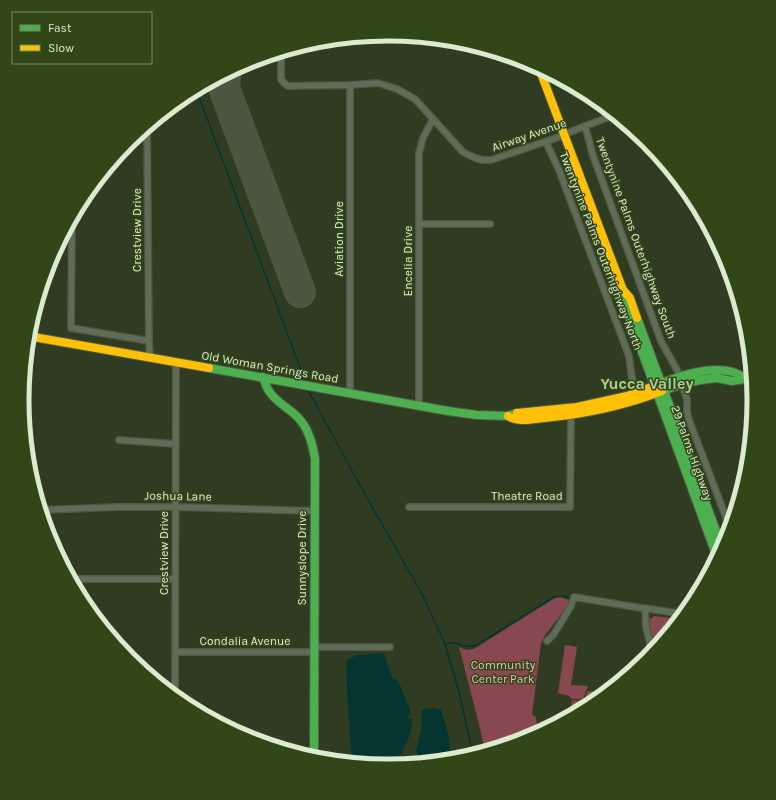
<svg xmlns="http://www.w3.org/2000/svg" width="776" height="800" font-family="Karla,sans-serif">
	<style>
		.green { fill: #884850 }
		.water { fill: #043531 }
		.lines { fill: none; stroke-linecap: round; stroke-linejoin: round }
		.stream { stroke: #043531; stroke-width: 1.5 }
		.taxiway { stroke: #4c5741; stroke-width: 13 }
		.runway { stroke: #4c5741; stroke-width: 32 }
		.street-casing { stroke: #4f5a44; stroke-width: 8 }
		.fast-casing { stroke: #4f5a44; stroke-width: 10 }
		.slow-casing { stroke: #4f5a44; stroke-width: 10 }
		.street { stroke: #616c58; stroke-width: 5.5 }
		.fast { stroke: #4caf50; stroke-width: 8 }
		.slow { stroke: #ffc107; stroke-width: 8 }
		.labels { text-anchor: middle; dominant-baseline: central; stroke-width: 3; stroke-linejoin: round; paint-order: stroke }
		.street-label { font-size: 12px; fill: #dcebd0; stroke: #314718 }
		.park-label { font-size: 12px; fill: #f1bbc1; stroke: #314718 }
		.district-label { font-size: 16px; font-weight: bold; fill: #b1cc98; stroke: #314718 }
		.rim { fill: none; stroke: #dcebd0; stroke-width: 5 }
	</style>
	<rect width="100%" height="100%" fill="#303c22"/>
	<path class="green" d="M560 597 569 600 568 606 545 635 541 643 532 715 536 717C536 724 538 726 545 729L528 738 485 751 478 720 459 647 466 650 474 649 555 598Z
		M654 616 679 619 654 649 649 620Z
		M565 645 577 647 571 685 588 686 583 699H572L569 696 558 693Z
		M587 691 600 692 599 698 591 704 577 712H570L572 700 585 701Z"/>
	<path class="water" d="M384 653 387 663 393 680 395 678 401 687 410 710 408 719H412C413 735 402 752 395 765L388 766 352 762 348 709 346 660 358 655Z
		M433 708 441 710C444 719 452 742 449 750 446 757 434 762 427 762 422 761 419 756 416 751L422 727 421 711 424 709Z"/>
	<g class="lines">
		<path class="stream" d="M196 89 305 381
			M308 390 362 489 422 594 445 644 459 692 473 755
			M446 644C448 643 450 643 453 643 463 644 464 649 477 645L554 597 562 596 571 598"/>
		<path class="taxiway" d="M225 91 232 88 234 83 235 69"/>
		<path class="runway" d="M220 77 300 292"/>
		<g class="street-casing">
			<path id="street" d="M281 52V79L284 83 288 86 350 85 378 83 397 89 415 99 463 152 475 158 483 160H491L556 138 585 126 615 115
				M585 126 590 144 592 153 661 341 677 370 679 377
				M147 127 149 341 150 357
				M546 142 559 170 629 356C631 369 631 380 636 393
				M72 219 71 328 149 341
				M419 224H490
				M682 384 687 400V411L689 420 730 528
				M350 393V85
				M419 406V153L423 138 433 119
				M119 440 176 444
				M409 507H570L571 412
				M41 510 118 507H176L314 511
				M71 579H175
				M645 608 646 627 652 652
				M547 641 554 634 571 606 574 597 641 608 651 609 683 614
				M314 647H390
				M175 652H314
				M175 696 176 362"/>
		</g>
		<g class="fast-casing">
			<path id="fast" d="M623 290V300L717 557
				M637 318 722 547
				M209 368 448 411 477 415 508 416 517 413
				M263 377C265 382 266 387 269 391 277 404 292 409 301 421 310 432 313 446 315 459L314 758
				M662 383C683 375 710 366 733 372 740 374 746 379 752 383
				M665 390 686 383 700 380 717 378 732 381 744 379"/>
		</g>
		<g class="slow-casing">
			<path id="slow" d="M539 68 623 290 630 298 637 318
				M28 336 209 368
				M517 413 577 407 627 396 662 383
				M508 416C518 423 533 419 544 418 585 414 624 406 662 391"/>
		</g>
		<use href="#street" class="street"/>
		<use href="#fast" class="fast"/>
		<use href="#slow" class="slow"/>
	</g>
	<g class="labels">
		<g class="street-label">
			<text transform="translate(529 135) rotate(-19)">Airway Avenue</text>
			<text transform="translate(137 230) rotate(-90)">Crestview Drive</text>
			<text transform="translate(636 238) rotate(70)">Twentynine Palms Outerhighway South</text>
			<text transform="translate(339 239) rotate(-90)">Aviation Drive</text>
			<text transform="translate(601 251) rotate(69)">Twentynine Palms Outerhighway North</text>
			<text transform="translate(408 261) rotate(-90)">Encelia Drive</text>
			<text transform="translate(270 367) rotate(10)">Old Woman Springs Road</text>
			<text transform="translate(692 453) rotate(70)">29 Palms Highway</text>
			<text transform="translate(178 496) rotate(1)">Joshua Lane</text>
			<text x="527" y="496">Theatre Road</text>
			<text transform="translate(164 553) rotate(-90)">Crestview Drive</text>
			<text transform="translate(302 558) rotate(-90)">Sunnyslope Drive</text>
			<text x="245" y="641">Condalia Avenue</text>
		</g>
		<g class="park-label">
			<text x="503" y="665">Community<tspan x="503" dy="14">Center Park</tspan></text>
		</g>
		<g class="district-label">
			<text x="647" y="383">Yucca Valley</text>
		</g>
	</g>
	<path d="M0 0H776V800H0ZM29 400a359 359 0 1 1 718 0a359 359 0 1 1-718 0Z" fill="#314718" fill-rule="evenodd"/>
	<path class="rim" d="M29 400a359 359 0 1 1 718 0a359 359 0 1 1-718 0Z"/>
	<rect x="12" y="12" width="140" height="52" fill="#314718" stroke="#758962"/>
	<rect x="20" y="25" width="20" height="6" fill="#4caf50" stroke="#758962"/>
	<text x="48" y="32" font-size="12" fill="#dcebd0">Fast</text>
	<rect x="20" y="45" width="20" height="6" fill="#ffc107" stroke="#758962"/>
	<text x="48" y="52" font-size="12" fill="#dcebd0">Slow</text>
</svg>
